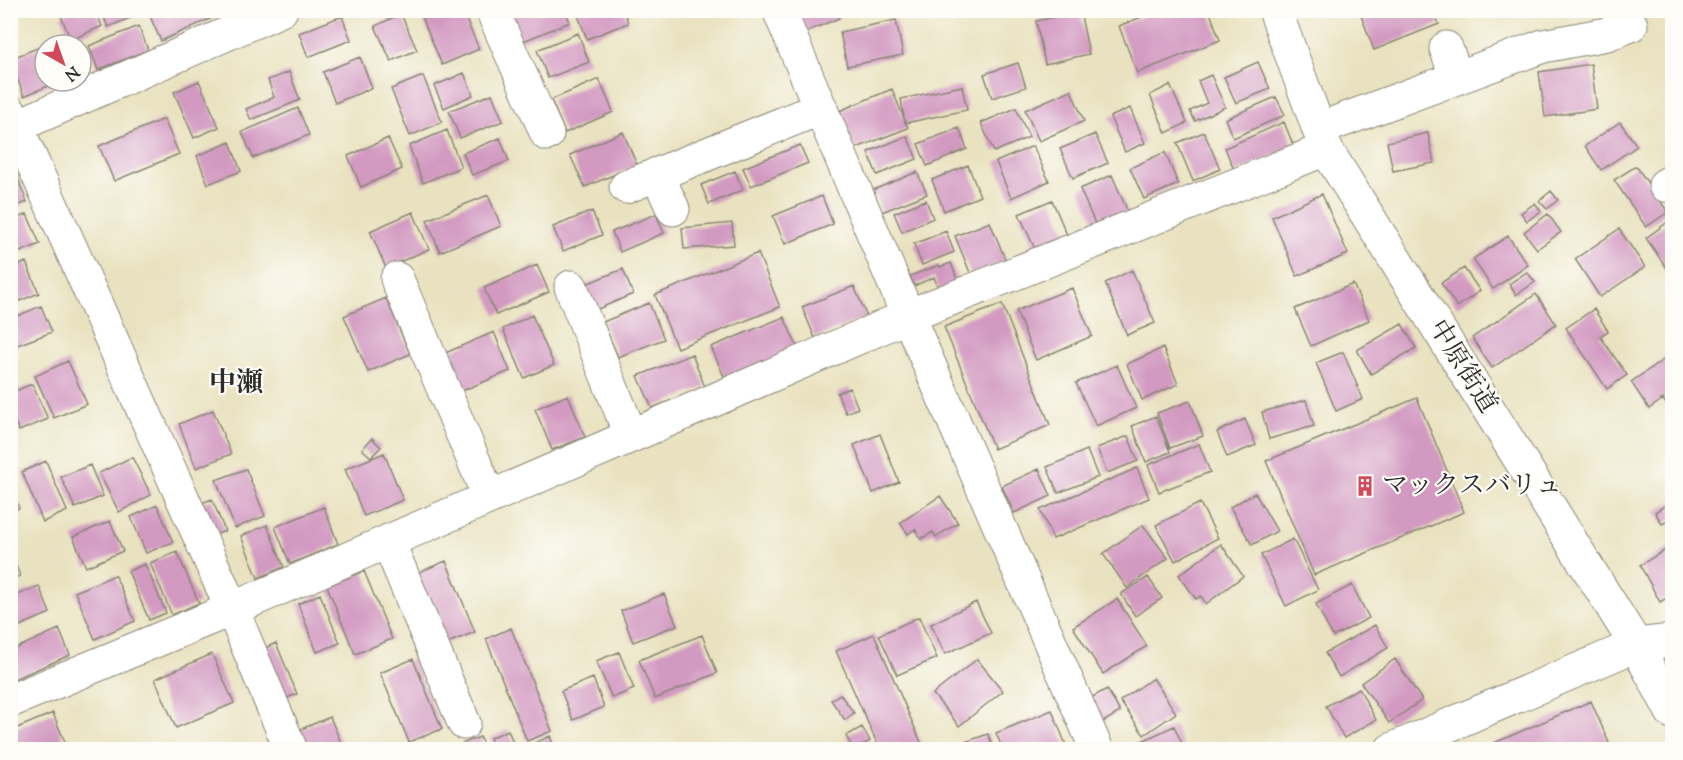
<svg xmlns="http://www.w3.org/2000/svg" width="1683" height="760" font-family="'Sorts Mill Goudy','Noto Serif JP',serif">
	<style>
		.building { fill: #d299c1 }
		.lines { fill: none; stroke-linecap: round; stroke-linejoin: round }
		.minor-casing { stroke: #8a8676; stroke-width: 35 }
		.major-casing { stroke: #8a8676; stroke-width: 35 }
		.minor { stroke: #fff; stroke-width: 33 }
		.major { stroke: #fff; stroke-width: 33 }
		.labels { text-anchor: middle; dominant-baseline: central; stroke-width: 4.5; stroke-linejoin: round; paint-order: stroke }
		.street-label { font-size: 26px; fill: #2b2b2b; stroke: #fdfcf7 }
		.poi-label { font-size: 26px; fill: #2b2b2b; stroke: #fdfcf7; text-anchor: start }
		.neighbourhood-label { font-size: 27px; font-weight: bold; fill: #2b2b2b; stroke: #fdfcf7 }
	</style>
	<rect width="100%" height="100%" fill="#fdfcf7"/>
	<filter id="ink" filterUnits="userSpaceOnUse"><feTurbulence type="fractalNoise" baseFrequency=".0167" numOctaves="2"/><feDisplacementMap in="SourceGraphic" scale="12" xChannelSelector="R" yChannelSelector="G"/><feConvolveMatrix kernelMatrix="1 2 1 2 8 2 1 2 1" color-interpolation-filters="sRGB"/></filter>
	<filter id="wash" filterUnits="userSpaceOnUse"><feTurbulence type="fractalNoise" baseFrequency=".008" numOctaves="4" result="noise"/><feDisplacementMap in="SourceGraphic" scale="24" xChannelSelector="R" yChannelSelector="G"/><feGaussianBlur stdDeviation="1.35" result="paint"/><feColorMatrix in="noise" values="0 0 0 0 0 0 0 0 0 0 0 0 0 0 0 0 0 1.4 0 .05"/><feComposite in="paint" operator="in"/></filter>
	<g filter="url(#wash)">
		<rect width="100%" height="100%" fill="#e9e2c0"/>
		<g id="blocks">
			<path class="building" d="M73 10H95L102 26 71 40 61 16Z
				M101 10H141L142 13 108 27Z
				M152 10H211L214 17 161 41 148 12Z
				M419 10H462L479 49 442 65Z
				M509 10H565L570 22 521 42Z
				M576 10H624L628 23 587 39Z
				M798 10H835L839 18 803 33 795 12Z
				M1159 10H1209L1220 40 1137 73 1119 26Z
				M1359 10H1433L1439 24 1374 50Z
				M1080 11 1089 54 1045 64 1036 21Z
				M401 14 417 50 391 61 375 26Z
				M342 16 351 40 308 57 299 33Z
				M896 20 903 55 847 66 840 32Z
				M139 26 148 50 98 70 89 46Z
				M578 33 589 62 548 78 537 50Z
				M62 38 64 45H45V81H60L24 96 10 59Z
				M360 57 372 88 335 103 323 72Z
				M1258 62 1270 89 1236 103 1224 77Z
				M1018 63 1026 87 992 98 984 74Z
				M1591 64 1597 109 1545 117 1539 72Z
				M289 72 300 100 251 120 246 109 274 97 268 80Z
				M464 73 473 95 444 108 434 86Z
				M1211 75 1225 107 1195 121 1190 111 1207 103 1198 81Z
				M423 76 442 122 410 136 391 89Z
				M599 79 613 112 565 133 551 100Z
				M199 81 219 127 194 138 174 92Z
				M1170 85 1187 123 1166 133 1150 95Z
				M962 86 967 110 905 123 901 99Z
				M892 89 908 128 854 149 839 111Z
				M1071 90 1084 121 1039 141 1025 110Z
				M492 94 503 121 460 138 449 111Z
				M1276 97 1285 115 1233 138 1225 119Z
				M298 108 309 135 253 158 242 132Z
				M1016 108 1029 137 994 152 981 123Z
				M1130 108 1145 143 1125 152 1110 117Z
				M164 119 179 154 114 181 99 146Z
				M1284 122 1294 147 1235 172 1225 148Z
				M1620 122 1637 146 1601 170 1585 146Z
				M959 128 967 149 927 166 918 144Z
				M447 130 461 167 423 183 409 146Z
				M623 132 637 165 585 187 570 155Z
				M1204 132 1220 169 1193 181 1177 143Z
				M1428 133 1434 163 1393 171 1387 142Z
				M1095 134 1108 163 1073 178 1060 149Z
				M907 136 917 159 877 175 868 152Z
				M388 138 402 169 361 187 348 156Z
				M500 138 509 161 472 175 463 153Z
				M230 142 241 171 208 184 197 156Z
				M800 145 808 163 751 186 743 168Z
				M1033 146 1049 181 1011 198 996 162Z
				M1165 152 1178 184 1144 199 1130 168Z
				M968 165 980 196 944 211 932 180Z
				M1636 166 1668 212 1646 227 1614 180Z
				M15 171 27 202 10 209V173Z
				M735 171 743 190 709 204 701 185Z
				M917 172 927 194 882 212 873 190Z
				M1112 175 1128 212 1096 226 1080 189Z
				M1551 191 1558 200 1547 209 1539 201Z
				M1322 194 1348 254 1297 276 1272 217Z
				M488 195 501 226 440 252 427 220Z
				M822 196 833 224 785 244 773 216Z
				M926 200 933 218 902 232 894 213Z
				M1052 200 1067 235 1035 249 1019 214Z
				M1535 203 1541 211 1527 221 1521 213Z
				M592 211 602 235 563 251 553 227Z
				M413 212 429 249 386 268 370 231Z
				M27 214 40 244 10 256V221Z
				M656 214 664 233 620 252 612 232Z
				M1548 214 1561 232 1537 249 1524 232Z
				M1672 219V267L1668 270 1646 238Z
				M990 222 1006 261 971 275 955 236Z
				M732 223 734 245 684 249 682 228Z
				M1619 229 1645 267 1600 297 1575 259Z
				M946 231 954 252 922 265 914 244Z
				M1508 236 1528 265 1493 289 1473 259Z
				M758 253 780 307 677 348 655 295Z
				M26 262 39 293 10 305V269Z
				M951 263 959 284 939 291 934 277 914 286 910 276 939 265 940 267Z
				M537 265 549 292 496 315 484 288Z
				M1464 268 1480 291 1457 307 1441 283Z
				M623 269 633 294 591 312 581 286Z
				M1132 270 1155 323 1127 335 1105 283Z
				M1527 272 1535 282 1516 295 1509 284Z
				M1353 284 1369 320 1311 346 1295 309Z
				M854 286 867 317 815 338 802 307Z
				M1072 288 1092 336 1036 360 1016 311Z
				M1536 294 1556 324 1492 368 1472 338Z
				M386 298 410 354 368 372 344 316Z
				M649 303 664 339 618 357 603 322Z
				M1002 304 1050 425 994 449 944 327Z
				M41 306 52 332 12 347 10 343V319Z
				M1594 309 1608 331 1600 336 1627 375 1607 389 1566 328Z
				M532 315 554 365 524 378 503 329Z
				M784 317 799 351 726 381 711 347Z
				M1402 324 1416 348 1371 374 1357 350Z
				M494 332 510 371 459 392 443 354Z
				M1163 348 1178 384 1142 400 1127 364Z
				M1343 352 1363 399 1336 411 1316 363Z
				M692 354 705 387 652 408 638 376Z
				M1672 354V413L1663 399 1649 409 1631 382Z
				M68 361 87 404 54 418 35 376Z
				M1117 365 1136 408 1096 426 1076 383Z
				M32 384 48 419 19 431 10 411V393Z
				M850 388 858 408 846 413 837 393Z
				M568 395 585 437 552 450 535 409Z
				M1417 398 1464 512 1314 575 1266 461Z
				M1306 400 1314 426 1269 439 1262 412Z
				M1190 401 1203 436 1170 448 1157 413Z
				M213 410 231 454 196 468 179 424Z
				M1156 416 1170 452 1146 462 1132 426Z
				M1245 419 1256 445 1227 457 1217 432Z
				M880 434 899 482 873 493 854 445Z
				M1128 436 1138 461 1107 473 1097 448Z
				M372 438 381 447 371 457 362 449Z
				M1199 444 1210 472 1159 492 1148 465Z
				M1087 450 1098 477 1058 493 1047 467Z
				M384 453 403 500 364 516 345 469Z
				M132 457 151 495 119 512 99 473Z
				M46 461 67 511 43 522 22 472Z
				M90 465 103 496 75 508 61 477Z
				M1137 468 1149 498 1053 539 1040 510Z
				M246 469 265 516 235 528 216 480Z
				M1039 469 1051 496 1014 513 1002 486Z
				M11 487 19 508 11 512Z
				M1255 493 1277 531 1252 545 1230 507Z
				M940 496 958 523 936 537 933 532 921 539 915 529 908 534 900 523Z
				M212 499 225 531 207 538 194 506Z
				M1672 501V519L1662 524 1655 512Z
				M1200 503 1218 538 1175 561 1156 525Z
				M157 505 173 542 146 553 131 517Z
				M324 507 338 544 290 564 275 527Z
				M110 521 123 551 86 567 73 537Z
				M267 525 284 567 258 578 241 536Z
				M1143 525 1168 558 1127 588 1103 554Z
				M1293 539 1318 590 1286 606 1261 555Z
				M1221 544 1243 576 1206 604 1201 596 1196 599 1179 575Z
				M1672 546V595L1660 602 1640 565Z
				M10 550 20 576 10 579Z
				M177 552 199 603 172 615 150 563Z
				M446 561 475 632 440 646 412 575Z
				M145 564 166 613 149 620 128 571Z
				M364 571 392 639 355 654 327 586Z
				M115 575 135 621 95 639 75 592Z
				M1148 577 1162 598 1135 616 1121 594Z
				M1352 585 1369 618 1333 637 1316 604Z
				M39 586 50 613 10 630V598Z
				M320 594 340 643 317 652 298 604Z
				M664 594 677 625 633 642 621 611Z
				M1117 599 1147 646 1103 674 1073 627Z
				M976 602 991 633 945 654 931 624Z
				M919 617 937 658 897 675 879 635Z
				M1375 625 1388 648 1339 677 1325 653Z
				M511 628 552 731 527 741 486 639Z
				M59 629 70 655 12 680 10 677V651Z
				M874 634 923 747 917 750H880L836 651Z
				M702 635 717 673 655 699 639 660Z
				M276 643 297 694 277 702 256 652Z
				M619 652 634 689 612 698 596 661Z
				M212 654 234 703 176 728 155 679Z
				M413 659 442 729 409 742 380 673Z
				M977 659 1003 691 959 726 933 694Z
				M1395 659 1422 700 1389 723 1361 683Z
				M593 678 604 707 573 720 561 691Z
				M1153 678 1176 713 1144 735 1120 701Z
				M1359 688 1376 720 1344 738 1326 706Z
				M1107 689 1120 712 1098 725 1085 701Z
				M840 694 854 713 845 720 831 700Z
				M1591 701 1612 750H1478Z
				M1052 710 1066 745 1055 750H1003L996 733Z
				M53 713 68 750H18L10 731Z
				M330 717 344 750H295L289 734Z
				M1174 726 1185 750H1123Z
				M862 727 870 741 854 750 846 736Z
				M508 730 516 750H494L490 738Z
				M988 734 994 750H945V749Z
				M550 736 554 747 549 750H530L528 746Z
				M480 737 485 750H461L459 745Z"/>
		</g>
	</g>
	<g filter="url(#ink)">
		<use href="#blocks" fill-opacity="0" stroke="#8a8676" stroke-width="1.5"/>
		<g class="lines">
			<g class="minor-casing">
				<path id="minor" d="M492 10 547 134
					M1446 48 1457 78
					M10 112 232 609 291 750
					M10 129 281 10
					M1319 129 1543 46 1607 34 1631 25
					M657 174 673 209
					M1665 185 1672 181
					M626 187 821 108
					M397 279 489 497
					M571 287 631 436
					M388 541 464 723
					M10 701 232 609 908 316 779 10
					M1097 750 908 316 1326 149
					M1391 750 1636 645"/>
			</g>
			<g class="major-casing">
				<path id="major" d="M1275 10 1326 149 1636 645 1672 712
					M1636 645 1672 641"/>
			</g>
			<use href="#minor" class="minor"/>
			<use href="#major" class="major"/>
		</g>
	</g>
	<defs>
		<g id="building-bare" transform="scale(1.62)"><path d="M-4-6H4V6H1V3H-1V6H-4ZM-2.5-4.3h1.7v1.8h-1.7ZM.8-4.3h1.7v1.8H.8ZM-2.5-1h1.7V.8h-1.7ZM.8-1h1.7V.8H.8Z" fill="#d1495b" stroke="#fdfcf7" stroke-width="2.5" paint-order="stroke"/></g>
	</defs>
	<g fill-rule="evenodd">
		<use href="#building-bare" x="1365" y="486"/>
	</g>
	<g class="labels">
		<g class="street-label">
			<text transform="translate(1462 367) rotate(58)">中原街道</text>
		</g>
		<g class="poi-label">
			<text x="1382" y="486">マックスバリュ</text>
		</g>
		<g class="neighbourhood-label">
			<text x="236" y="384">中瀬</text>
		</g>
	</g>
	<rect width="1683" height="760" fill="none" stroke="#fdfcf7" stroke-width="36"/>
	<g transform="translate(63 63) rotate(140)"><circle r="28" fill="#fdfcf7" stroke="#a9a8a5" stroke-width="1.5"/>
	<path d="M0-4.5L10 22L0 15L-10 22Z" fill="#d1495b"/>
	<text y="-9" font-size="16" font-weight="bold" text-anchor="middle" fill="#2b2b2b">N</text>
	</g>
</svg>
